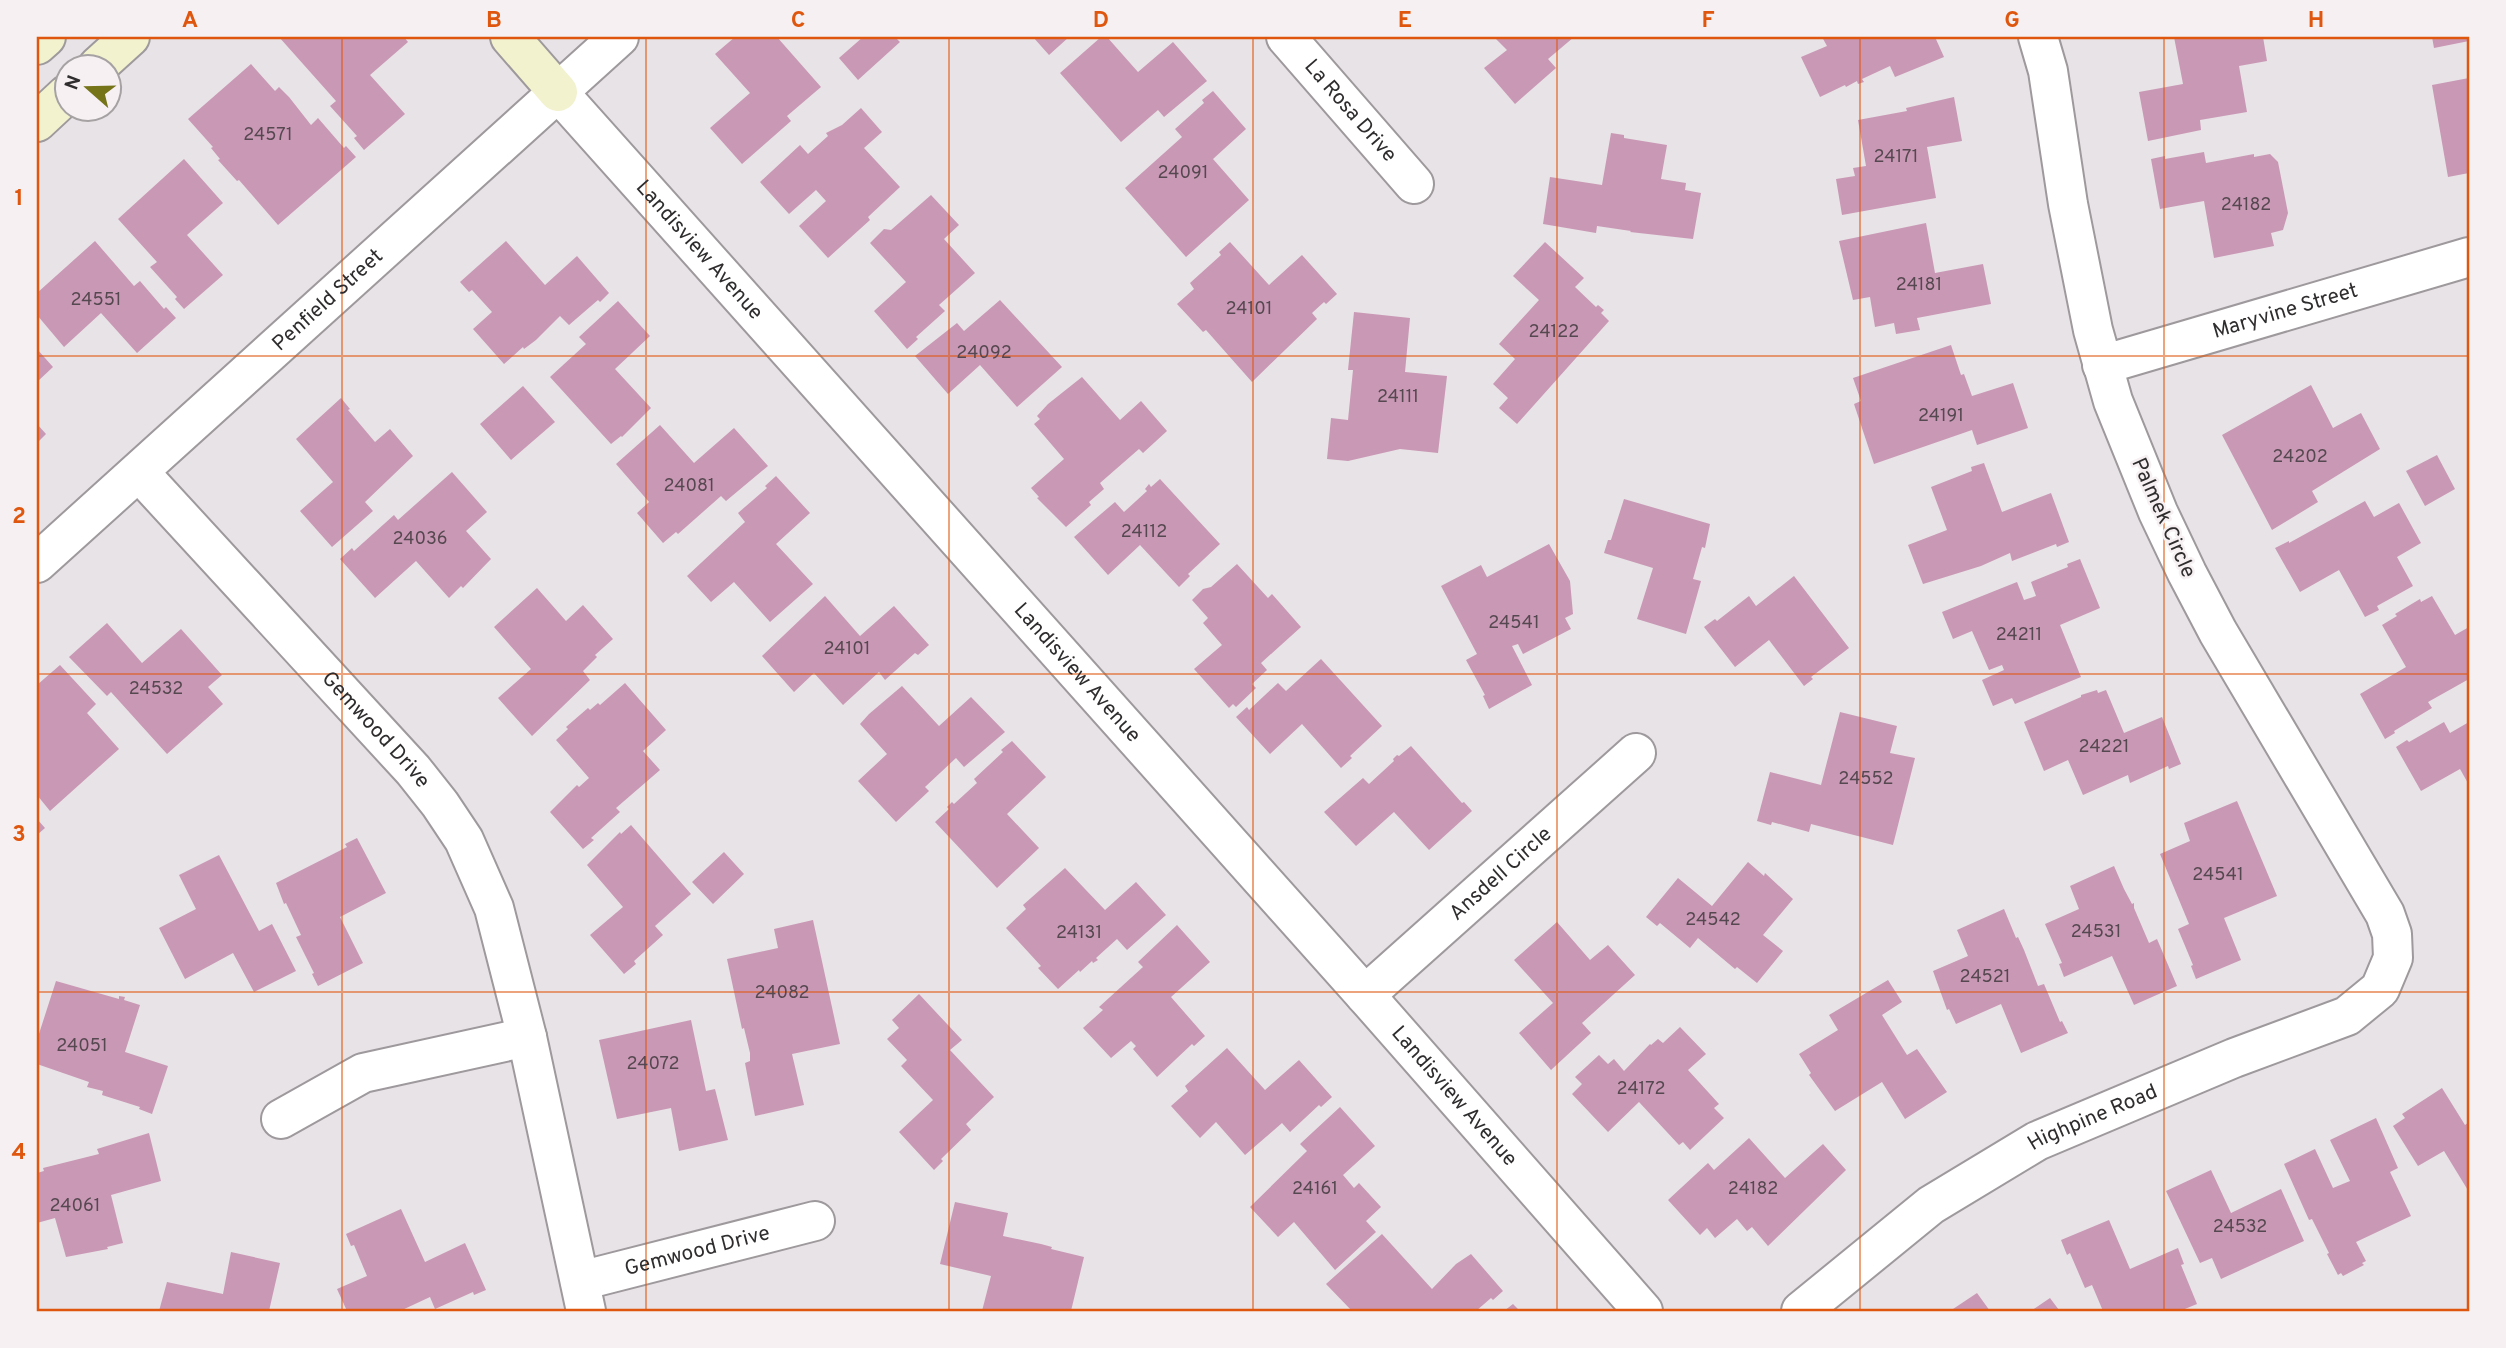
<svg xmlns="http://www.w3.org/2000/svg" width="2506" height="1348" font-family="Overpass,sans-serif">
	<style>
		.building { fill: #c998b5 }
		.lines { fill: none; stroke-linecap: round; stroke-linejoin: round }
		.street-casing { stroke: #9e999c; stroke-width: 42 }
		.secondary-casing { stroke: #9e999c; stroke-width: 42 }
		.street { stroke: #fff; stroke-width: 38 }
		.secondary { stroke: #f2f2cf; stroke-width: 38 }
		.grid { fill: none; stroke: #df570e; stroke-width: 2; stroke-opacity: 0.55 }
		.labels { text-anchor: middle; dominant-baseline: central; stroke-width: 5; stroke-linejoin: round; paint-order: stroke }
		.number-label { font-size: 18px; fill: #564850 }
		.street-label { font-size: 21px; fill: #2f2d2e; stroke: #f6f0f3 }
		.neatline { fill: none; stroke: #df570e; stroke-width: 2.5 }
		.grid-label { font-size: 23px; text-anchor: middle; font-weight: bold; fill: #df570e }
	</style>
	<rect width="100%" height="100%" fill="#e8e3e6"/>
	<path class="building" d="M279 37H404L408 42 370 75 405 114 364 150 354 138 357 136 330 106 336 101Z
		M735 37H777L821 87 787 116 791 121 742 164 710 128 750 93 715 54Z
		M863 37H895L900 42 858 80 839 58Z
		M1033 37H1069L1049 55Z
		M1101 37H1107L1138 72 1173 42 1207 81 1164 117 1158 110 1121 142 1060 73Z
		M1494 37H1574L1548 59 1556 68 1515 104 1484 68 1507 50Z
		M1822 37H1935L1944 57 1895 77 1890 66 1862 79 1864 82 1858 84 1857 81 1846 87 1845 85 1820 97 1801 57 1827 46Z
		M2174 37H2263L2267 61 2239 66 2247 112 2200 120 2201 130 2148 141 2139 92 2183 84Z
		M2432 37H2469V41L2434 48Z
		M251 64 275 91 279 87 289 97 311 125 318 118 344 148 346 146 356 157 278 225 239 180 237 181 218 160 220 159 211 148 213 147 188 119Z
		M2469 78V173L2448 177 2432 85Z
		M1213 91 1246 129 1213 159 1249 200 1186 257 1125 188 1182 137 1175 129 1204 103 1202 100Z
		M1954 97 1962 141 1927 147 1936 198 1842 215 1836 179 1855 176 1853 168 1866 166 1858 120 1907 111 1906 108Z
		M861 108 882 132 864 148 900 187 868 217 870 220 828 258 799 226 826 201 816 190 789 214 760 182 800 145 808 154 828 136 826 133 842 125Z
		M1611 133 1624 135V138L1667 145 1661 179 1686 183 1685 190 1701 193 1693 239 1630 232 1631 231 1597 226 1596 233 1543 224 1550 177 1602 185Z
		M2204 152 2206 163 2254 154V157L2270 154 2278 162 2288 213 2283 230 2271 233 2274 246 2214 258 2204 201 2160 209 2151 159 2165 156V159Z
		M184 159 223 203 187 235 223 275 184 309 175 299 177 297 150 267 157 262 118 219Z
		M931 195 959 225 944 239 975 273 939 305 945 311 916 337 918 339 907 349 874 311 906 282 870 243 884 229 891 230Z
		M1926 223 1935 273 1983 264 1991 304 1917 318 1920 330 1896 334 1894 323 1875 327 1870 297 1853 300 1839 241Z
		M95 241 134 286 140 281 164 309 166 307 176 318 137 353 101 313 64 347 37 315V293Z
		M506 241 545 285 577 256 609 293 600 302 598 300 569 325 560 316 536 340 524 349 523 347 504 364 473 329 492 312 472 290 469 292 460 282Z
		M1230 242 1269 285 1302 255 1337 294 1326 304 1324 302 1312 313 1317 319 1252 382 1206 330 1203 332 1177 304 1194 289 1190 283 1221 255 1219 252Z
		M1545 242 1584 278 1575 287 1596 307 1598 305 1604 310 1601 313 1609 321 1517 424 1499 408 1508 398 1493 384 1515 359 1499 344 1539 300 1513 276Z
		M1000 300 1062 367 1017 407 980 365 948 394 915 356 957 323 964 331Z
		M618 301 650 336 615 369 651 408 622 437 621 436 611 444 550 377 586 344 579 337Z
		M1354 312 1410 318 1405 372 1447 376 1438 453 1400 449 1348 461 1327 459 1331 418 1348 420 1353 370H1348Z
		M1951 345 1961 375 1964 374 1972 396 2013 383 2028 428 1977 445 1972 430 1874 464 1854 404 1861 401 1853 378Z
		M37 349 53 367 37 382Z
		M1082 377 1120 420 1141 401 1167 431 1143 453 1139 449 1100 483 1104 489 1089 502 1091 505 1066 527 1037 498 1039 497 1031 488 1064 459 1034 424 1040 419 1037 416 1048 404Z
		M2311 385 2333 428 2361 413 2380 449 2312 491 2318 502 2272 530 2222 435Z
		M523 386 555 422 511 460 480 424Z
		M341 398 350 409 348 410 375 442 390 429 413 456 365 502 373 511 332 547 300 511 333 482 296 439Z
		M37 424 46 434 37 443Z
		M660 425 694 463 734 428 768 466 726 501 721 496 678 534 676 532 663 543 637 513 649 502 616 464Z
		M2437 455 2455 489 2425 506 2406 471Z
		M1984 463 2002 512 2051 493 2069 542 2057 547 2056 544 2012 561 2010 553 1981 566 1923 584 1908 545 1947 530 1931 487 1972 471 1971 467Z
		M452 472 487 512 466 531 491 559 463 588 461 586 449 598 416 561 375 598 340 559 352 548 354 551 394 515 398 520Z
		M776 476 810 513 776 544 813 584 770 622 734 582 711 602 687 576 745 522 738 513 767 488 765 486Z
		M1160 479 1220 544 1188 574 1190 576 1179 587 1140 545 1108 575 1074 537 1115 502 1124 512 1147 491 1145 489 1149 484 1151 487Z
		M1624 499 1710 524 1705 548 1702 547 1693 579 1701 581 1686 634 1637 619 1653 568 1604 553 1608 540H1611Z
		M2365 501 2374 517 2399 503 2421 543 2397 557 2413 586 2377 606 2379 610 2365 617 2339 570 2300 592 2275 548 2289 541V543Z
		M1549 544 1570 581 1573 614 1565 618 1571 629 1523 654 1518 644 1512 646 1532 685 1489 709 1483 696 1485 695 1466 660 1477 654 1441 586 1481 565 1487 577Z
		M2080 559 2100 608 2060 625 2081 677 2015 704 2012 698 1993 706 1982 680 2004 670 2002 665 1989 670 1972 631 1953 639 1942 612 2017 582 2024 600 2036 596 2031 582 2068 567 2067 564Z
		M1237 564 1268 598 1272 594 1301 627 1261 663 1267 670 1252 684 1256 688 1236 707 1233 704 1229 708 1194 669 1222 645 1203 623 1208 618 1192 600 1203 589 1211 587Z
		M1794 576 1849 648 1811 677 1813 679 1804 686 1769 640 1735 667 1704 627 1715 619 1717 621 1749 596 1756 606Z
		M537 588 566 621 583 605 613 639 595 655 597 657 583 671 590 680 532 736 498 698 531 669 494 627Z
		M825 596 860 636 894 606 929 645 918 655 915 653 885 680 879 672 843 705 814 673 794 692 762 656Z
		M2432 596 2455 635 2469 627V679L2428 702 2432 708 2394 731 2395 733 2385 739 2360 694 2406 667 2382 625 2397 616 2395 614 2420 599 2421 602Z
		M107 623 142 663 181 629 222 675 208 687 223 704 167 754 111 692 107 696 69 657Z
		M1321 659 1382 726 1350 756 1352 758 1341 768 1302 724 1270 754 1236 717 1247 707 1249 710 1278 683 1286 691Z
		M60 665 96 704 87 713 119 749 50 811 37 795V685Z
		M625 683 666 730 643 751 660 770 616 808 620 812 591 838 594 840 583 849 550 812 577 785 579 787 589 778 556 740 568 729 566 727 588 708 590 710 598 703 600 705Z
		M902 686 939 726 971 697 1005 732 964 767 956 758 925 787 929 791 896 822 858 781 887 754 860 724 869 714Z
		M2097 690 2098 693 2106 690 2124 733 2162 717 2181 764 2169 769 2168 766 2130 783 2128 775 2083 795 2068 760 2044 771 2024 722 2081 697V695Z
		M1840 712 1897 726 1890 753 1915 758 1893 845 1811 824 1809 832 1772 822 1771 825 1757 821 1770 772 1821 785Z
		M2444 722 2450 733 2469 722V785L2460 769 2421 791 2396 747 2407 740 2409 742Z
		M1012 741 1046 777 1007 814 1039 848 997 888 935 822 949 809 947 807 952 802 954 804 977 783 974 779 1003 752 1001 750Z
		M1411 746 1462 803 1464 802 1472 811 1429 850 1394 812 1356 846 1324 812 1363 778 1369 784 1394 761 1393 759 1397 755 1399 756Z
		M2237 801 2277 896 2224 918 2241 960 2196 979 2191 966 2193 965 2178 929 2189 924 2160 854 2190 841 2184 823Z
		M37 819 45 828 37 835Z
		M631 825 691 894 655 926 663 935 634 961 636 964 624 974 590 935 623 907 587 865 620 832 621 834Z
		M357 838 386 893 340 917 363 963 318 986 312 974 314 973 296 937 301 935 286 903 284 904 276 883 347 847 345 844Z
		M724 852 744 874 713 904 692 882Z
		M219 855 259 931 272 924 296 971 254 992 233 953 185 979 159 928 196 909 179 875Z
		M1748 862 1764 876 1765 873 1793 899 1763 935 1783 951 1757 983 1737 967 1735 969 1698 938 1690 948 1660 923 1657 926 1646 917 1678 878 1712 906Z
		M2114 866 2124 889 2132 904 2134 903V908L2149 943 2157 939 2177 986 2134 1005 2112 956 2064 977 2059 964 2062 963 2045 924 2079 909 2070 886Z
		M1065 868 1105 910 1136 882 1166 915 1127 950 1117 939 1096 958 1098 960 1093 963 1092 961 1080 972 1079 970 1058 989 1038 968 1041 966 1006 928 1026 909 1023 905Z
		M2004 909 2016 938 2018 937 2024 950 2038 986 2044 984 2060 1022 2062 1021 2068 1033 2021 1053 2001 1004 1956 1024 1949 1009 1947 1010 1933 971 1968 956 1957 930Z
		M813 920 840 1044 792 1054 804 1105 755 1116 745 1063 750 1061V1053L744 1028 742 1029 727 959 778 948 774 929Z
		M1557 922 1590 960 1608 945 1635 975 1582 1023 1591 1033 1551 1070 1519 1033 1553 1003 1514 960Z
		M1177 925 1210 962 1171 997 1205 1036 1194 1046 1192 1044 1157 1077 1133 1049 1136 1046 1131 1041 1111 1058 1083 1028 1103 1010 1099 1007 1143 967 1138 962Z
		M1888 980 1902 1002 1882 1015 1907 1055 1917 1049 1947 1092 1905 1119 1882 1082 1835 1111 1809 1075 1811 1073 1799 1054 1838 1030 1829 1015Z
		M56 981 119 999V996L125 997 124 1000 140 1005 125 1052 168 1066 152 1114 139 1109 140 1107 102 1095 103 1091 87 1087 89 1082 37 1064V1040Z
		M919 994 962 1040 950 1050 994 1097 966 1124 971 1130 941 1159 943 1161 934 1170 899 1132 933 1100 901 1066 907 1060 887 1039 899 1028 892 1020Z
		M691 1020 706 1091 715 1089 728 1140 679 1151 671 1108 617 1119 599 1040Z
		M1680 1027 1706 1054 1688 1070 1719 1104 1714 1108 1724 1118 1690 1150 1683 1142 1679 1145 1639 1102 1608 1132 1572 1094 1582 1084 1575 1077 1599 1055 1608 1064 1614 1059 1624 1071 1650 1044 1651 1045 1658 1039 1663 1043Z
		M1227 1048 1265 1090 1299 1060 1332 1097 1321 1107 1319 1105 1290 1132 1282 1123 1245 1155 1216 1122 1200 1138 1171 1106 1188 1091 1185 1086Z
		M2442 1088 2465 1125 2469 1122V1192L2444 1151 2418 1166 2393 1126 2405 1118 2402 1114Z
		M1340 1107 1375 1146 1343 1175 1354 1188 1359 1183 1381 1207 1366 1221 1376 1232 1335 1270 1294 1222 1278 1237 1250 1207 1307 1151 1300 1144Z
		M2376 1118 2398 1168 2390 1172 2411 1216 2356 1242 2366 1261 2362 1263 2364 1265 2343 1276 2341 1273 2338 1275 2327 1254 2329 1253 2312 1219 2309 1220 2284 1164 2315 1149 2333 1188 2350 1181 2330 1140Z
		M149 1133 161 1181 111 1195 123 1243 107 1247 108 1249 66 1257 55 1218 37 1223V1173L44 1171 43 1168 99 1154 97 1149Z
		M1749 1138 1785 1178 1823 1144 1846 1170 1768 1246 1752 1227 1747 1231 1737 1219 1715 1238 1707 1228 1700 1235 1668 1200 1708 1163 1714 1170Z
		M2211 1170 2231 1213 2281 1189 2304 1241 2221 1279 2212 1258 2200 1263 2166 1191Z
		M955 1202 1008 1213 1003 1236 1041 1244 1052 1247 1051 1249 1084 1257 1071 1311H982L991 1276 940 1264Z
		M401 1209 425 1262 465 1243 486 1290 474 1295 473 1292 435 1309 430 1297 400 1311H347L337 1289 367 1276 354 1245 351 1246 346 1234Z
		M2109 1220 2130 1269 2178 1248 2184 1264 2181 1265 2197 1304 2180 1311H2103L2092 1285 2085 1288 2070 1253 2067 1255 2061 1240Z
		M1382 1234 1432 1289 1456 1264 1471 1254 1503 1291 1493 1300 1491 1298 1476 1311H1352L1326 1284Z
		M231 1252 280 1263 269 1311H159L167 1282 223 1294Z
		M1977 1293 1990 1311H1950Z
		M2050 1298 2059 1310 2057 1311H2031Z
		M1513 1304 1520 1311H1504Z"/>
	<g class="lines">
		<g class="street-casing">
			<g id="street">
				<path id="s1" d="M1286 37 1414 184"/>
				<path id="s2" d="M558 92 1365 995 1643 1311"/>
				<path id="s3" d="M2102 365 2469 257"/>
				<path id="s4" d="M139 472 413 770 440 804 464 840 494 908 527 1037 586 1311"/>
				<path id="s5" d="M37 563 619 37"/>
				<path id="s6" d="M1365 995 1636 753"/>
				<path d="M281 1119 363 1073 527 1037"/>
				<path id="s7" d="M580 1281 815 1221"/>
				<path id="s8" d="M1801 1311 1931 1205 2037 1141 2234 1058 2347 1016 2380 989 2393 958 2392 934 2385 914 2218 632 2187 573 2158 512 2113 401 2093 330 2068 204 2048 71 2038 37"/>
			</g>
		</g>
		<g class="secondary-casing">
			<path id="secondary" d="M510 37 558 92
				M37 45 46 37
				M98 66 130 37
				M37 122 66 95"/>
		</g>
		<use href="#street" class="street"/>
		<use href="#secondary" class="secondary"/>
	</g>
	<path class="grid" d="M342 37V1311M646 37V1311M949 37V1311M1253 37V1311M1557 37V1311M1860 37V1311M2164 37V1311M37 356H2469M37 674H2469M37 992H2469"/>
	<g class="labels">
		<g class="number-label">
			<text x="268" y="135">24571</text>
			<text x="1896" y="157">24171</text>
			<text x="1183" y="173">24091</text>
			<text x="2246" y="205">24182</text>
			<text x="1919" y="285">24181</text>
			<text x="96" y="300">24551</text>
			<text x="1249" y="309">24101</text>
			<text x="1554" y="332">24122</text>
			<text x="984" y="353">24092</text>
			<text x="1398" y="397">24111</text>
			<text x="1941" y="416">24191</text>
			<text x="2300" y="457">24202</text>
			<text x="689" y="486">24081</text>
			<text x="1144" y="532">24112</text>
			<text x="420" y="539">24036</text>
			<text x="1514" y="623">24541</text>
			<text x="2019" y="635">24211</text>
			<text x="847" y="649">24101</text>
			<text x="156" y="689">24532</text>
			<text x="2104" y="747">24221</text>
			<text x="1866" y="779">24552</text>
			<text x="2218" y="875">24541</text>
			<text x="1713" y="920">24542</text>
			<text x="2096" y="932">24531</text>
			<text x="1079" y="933">24131</text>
			<text x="1985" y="977">24521</text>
			<text x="782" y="993">24082</text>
			<text x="82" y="1046">24051</text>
			<text x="653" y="1064">24072</text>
			<text x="1641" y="1089">24172</text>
			<text x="1315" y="1189">24161</text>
			<text x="1753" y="1189">24182</text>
			<text x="75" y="1206">24061</text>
			<text x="2240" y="1227">24532</text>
		</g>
		<g class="street-label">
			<text stroke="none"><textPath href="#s1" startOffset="98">La Rosa Drive</textPath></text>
			<text stroke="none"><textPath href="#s2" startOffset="212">Landisview Avenue</textPath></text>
			<text stroke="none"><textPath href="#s5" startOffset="392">Penfield Street</textPath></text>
			<text stroke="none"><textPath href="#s3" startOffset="191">Maryvine Street</textPath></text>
			<text transform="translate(2163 518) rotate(66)">Palmek Circle</text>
			<text stroke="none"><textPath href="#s2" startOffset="779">Landisview Avenue</textPath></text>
			<text stroke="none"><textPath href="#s4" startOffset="350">Gemwood Drive</textPath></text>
			<text stroke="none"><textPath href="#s6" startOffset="182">Ansdell Circle</textPath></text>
			<text stroke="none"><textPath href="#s2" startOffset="1346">Landisview Avenue</textPath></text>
			<text stroke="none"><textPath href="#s8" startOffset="352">Highpine Road</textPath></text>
			<text stroke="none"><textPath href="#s7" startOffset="121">Gemwood Drive</textPath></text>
		</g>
	</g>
	<rect width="2506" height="1348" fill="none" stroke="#f6f0f3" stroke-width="77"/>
	<g transform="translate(88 88) rotate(290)"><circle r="33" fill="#f6f0f3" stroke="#a6a2a4" stroke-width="2"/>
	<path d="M0-5L12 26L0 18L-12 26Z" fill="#757419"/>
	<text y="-10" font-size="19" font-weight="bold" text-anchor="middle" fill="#2f2d2e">N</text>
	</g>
	<rect x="38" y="38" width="2430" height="1272" class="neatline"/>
	<g class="grid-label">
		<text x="190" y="27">A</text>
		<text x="494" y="27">B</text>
		<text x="798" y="27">C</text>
		<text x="1101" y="27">D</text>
		<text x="1405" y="27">E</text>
		<text x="1708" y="27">F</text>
		<text x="2012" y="27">G</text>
		<text x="2316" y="27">H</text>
		<text x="19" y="205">1</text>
		<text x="19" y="523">2</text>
		<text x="19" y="841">3</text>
		<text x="19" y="1159">4</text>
	</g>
</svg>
